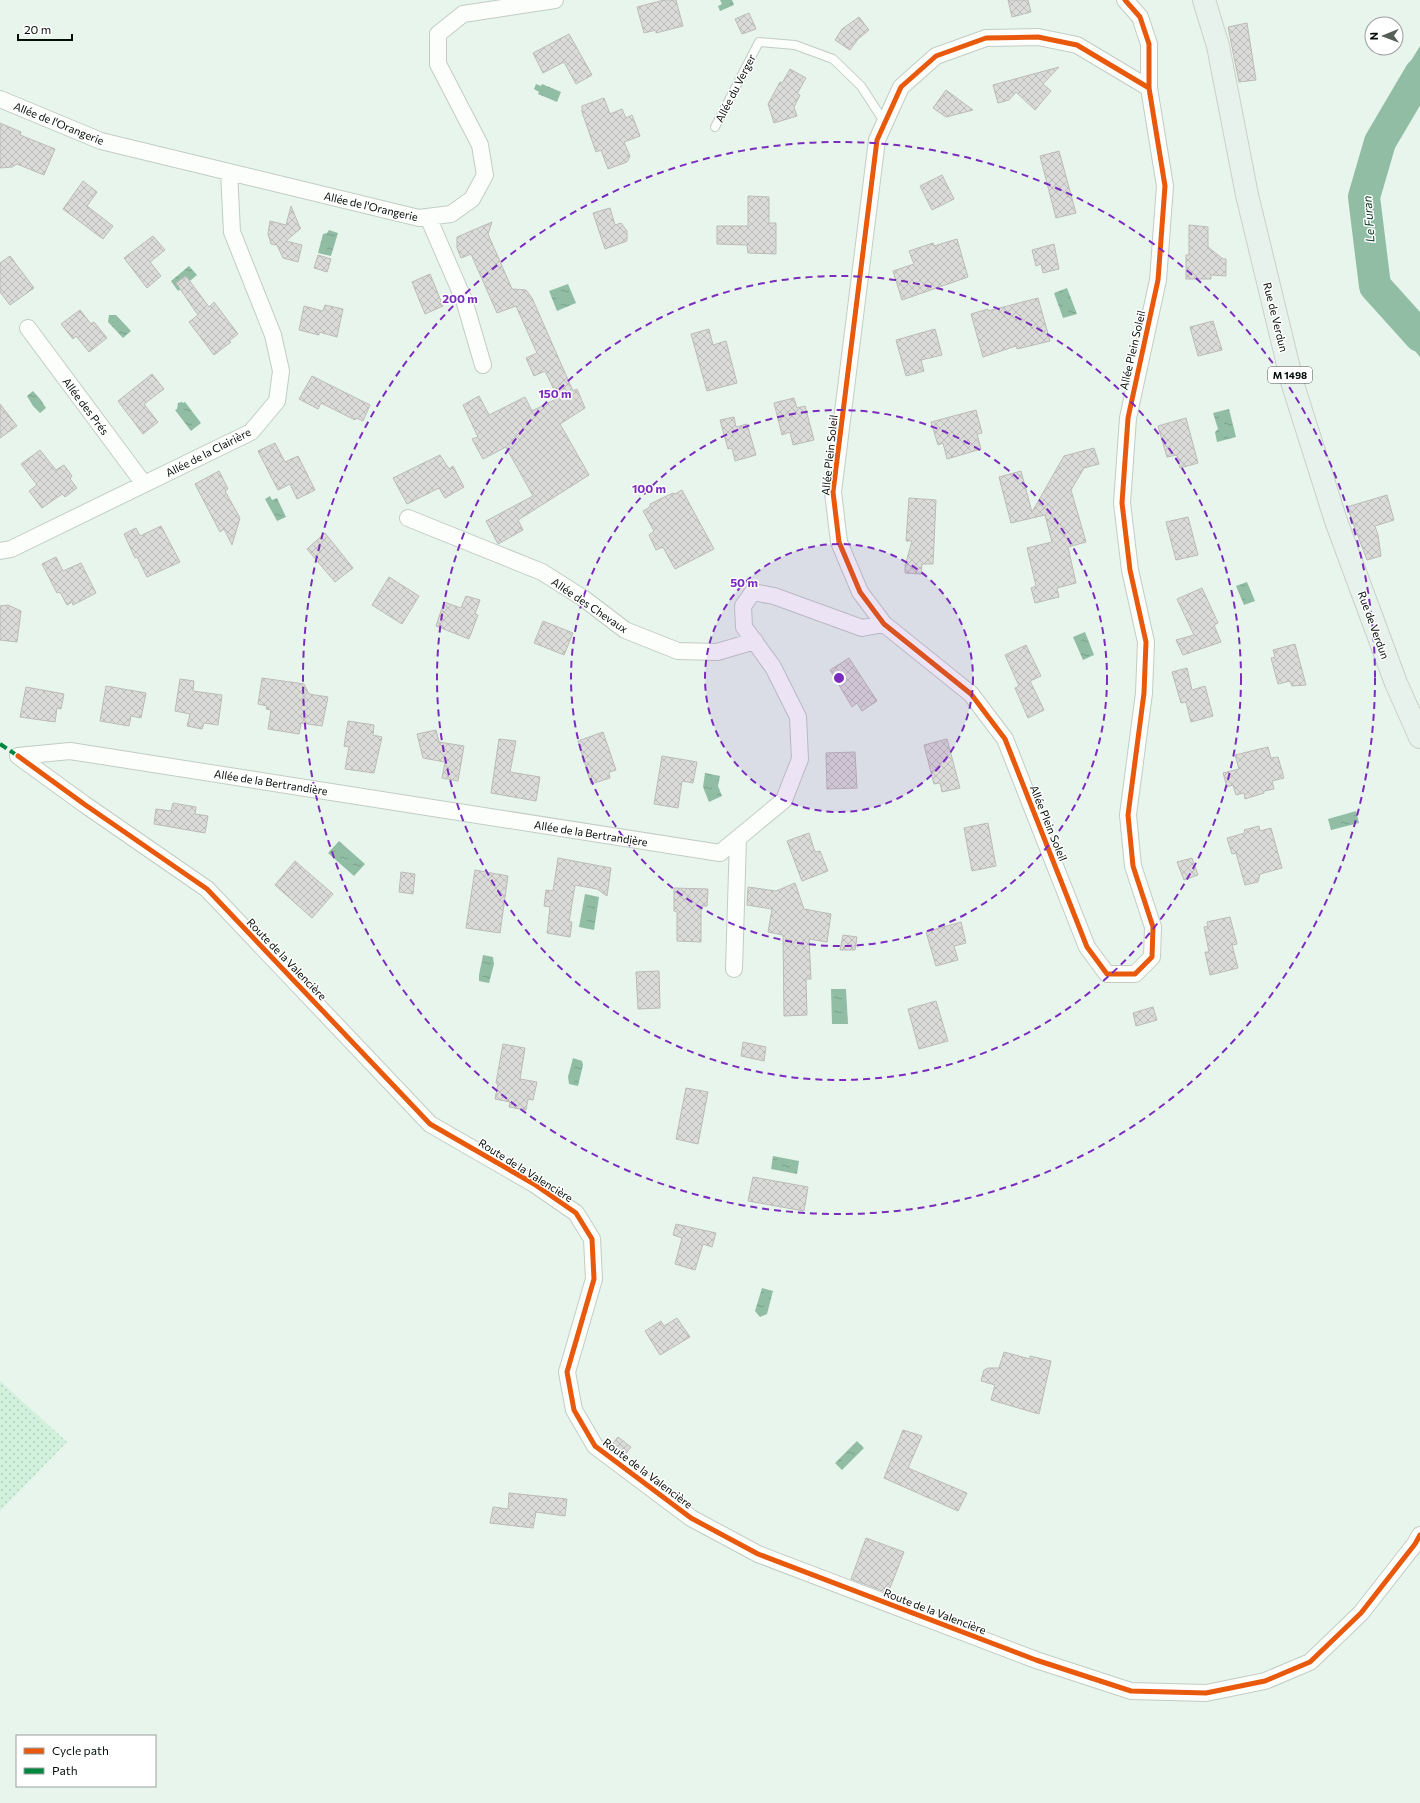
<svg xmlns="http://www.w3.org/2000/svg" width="1420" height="1803" font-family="Commissioner,sans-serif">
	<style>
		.grass { fill: url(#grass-dots) }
		.water { fill: url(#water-ripples) }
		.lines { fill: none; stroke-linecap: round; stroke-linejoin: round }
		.river { stroke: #90bda3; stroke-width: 32 }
		.building { fill: url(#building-cross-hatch); stroke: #bbbbb8 }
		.lane-casing { stroke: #c2ccc5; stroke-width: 10 }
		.street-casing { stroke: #c2ccc5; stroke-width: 18 }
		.primary-casing { stroke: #cad0cb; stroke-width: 24 }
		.lane { stroke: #fcfefc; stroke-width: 8 }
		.street { stroke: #fcfefc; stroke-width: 16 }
		.primary { stroke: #e8f2ec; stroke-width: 22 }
		.quiet { stroke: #00873e; stroke-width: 4; stroke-dasharray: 8 4; stroke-linecap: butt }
		.cycleway-casing { stroke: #fff; stroke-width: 8 }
		.cycleway { stroke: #e8590c; stroke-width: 5 }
		.ring { fill: none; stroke: #7b2cbf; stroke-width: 2; stroke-dasharray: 7 5 }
		.labels { text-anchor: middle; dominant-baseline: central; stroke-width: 3; stroke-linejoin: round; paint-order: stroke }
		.shield { fill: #fff; stroke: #515653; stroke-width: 1 }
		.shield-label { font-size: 10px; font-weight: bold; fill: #060e09 }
		.street-label { font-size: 11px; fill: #060e09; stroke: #fff }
		.water-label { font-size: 12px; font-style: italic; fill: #00331d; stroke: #fff }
		.centre { fill: #7b2cbf; stroke: #fff; stroke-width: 2 }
		.ring-label { font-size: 12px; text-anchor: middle; font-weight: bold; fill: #7b2cbf; stroke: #fff; stroke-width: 3; stroke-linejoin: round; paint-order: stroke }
	</style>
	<defs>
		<pattern id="grass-dots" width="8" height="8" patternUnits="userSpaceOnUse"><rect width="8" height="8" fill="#d1f1dd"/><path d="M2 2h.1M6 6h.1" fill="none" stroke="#b2cdbc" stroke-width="1.8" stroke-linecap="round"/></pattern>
		<pattern id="water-ripples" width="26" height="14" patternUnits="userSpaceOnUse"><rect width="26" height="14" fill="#90bda3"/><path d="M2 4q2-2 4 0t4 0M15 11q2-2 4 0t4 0" fill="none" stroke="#7ba18b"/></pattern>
		<pattern id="building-cross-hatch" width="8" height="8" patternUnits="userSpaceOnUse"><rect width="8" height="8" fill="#dbdbd9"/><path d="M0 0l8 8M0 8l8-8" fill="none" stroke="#babbb9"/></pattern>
	</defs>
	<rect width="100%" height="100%" fill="#e8f5ec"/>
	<path class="grass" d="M0 1381 67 1442 0 1511Z"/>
	<path class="water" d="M720 0H732L734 5 720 11 718 6 722 4Z
		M1420 46V66L1387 134 1377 188 1366 228 1369 252 1375 270 1401 318 1420 339V357L1379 307 1366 287 1358 260 1354 226 1357 192 1372 159 1374 141 1378 126 1393 90Z
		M536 84 541 86 542 84 561 92 557 102 538 94 539 92 534 89Z
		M329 230 338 233 331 256 318 253 323 234 327 233Z
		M189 266 197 275 178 291 171 281Z
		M568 284 576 303 557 311 549 291Z
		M1067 288 1077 314 1063 318 1054 293Z
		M109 315H116L131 331 123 338 108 322Z
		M33 391 41 400 46 408 40 413 33 406 27 396Z
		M182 402 183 403 185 402 201 423 191 431 175 410 177 409 178 403Z
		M1229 409 1236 437 1217 442 1215 432 1218 429 1213 413Z
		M270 496 272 500 277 498 286 517 277 521 265 499Z
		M1247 582 1255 601 1244 605 1236 586Z
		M1085 632 1094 655 1083 660 1073 637Z
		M705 773 720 776 718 786 722 796 709 802 703 787Z
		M1356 811 1359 823 1331 830 1328 819Z
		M339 841 365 864 354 876 328 853Z
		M585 894 599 897 594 930 579 927Z
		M483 955 493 957 494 964 489 983 479 981V975Z
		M831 989H846L848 1024H832Z
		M573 1058 582 1061 583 1065 578 1086 569 1084 568 1077Z
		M773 1156 799 1161 797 1174 771 1169Z
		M762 1288 773 1291 767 1314 760 1317 755 1311Z
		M857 1441 864 1448 842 1470 835 1463Z"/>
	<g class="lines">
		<path class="river" d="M1420 74 1380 142 1364 197 1375 286 1420 336"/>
	</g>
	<path class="building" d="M664 0H676L683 26 656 33V30L644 33 637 7Z
		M1008 0H1028L1031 12 1012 17Z
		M749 13 756 29 742 34 735 19Z
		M859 17 869 30 858 39 850 50 835 40 842 29Z
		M1247 23 1256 80 1239 82 1228 27Z
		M569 34 592 75 576 84 564 62 543 73 533 53Z
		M1059 67 1043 84 1051 91 1035 110 1016 92 1009 100 998 103 993 85Z
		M790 69 806 78 797 94 800 95 794 107 797 116 774 123 768 104 780 82 782 83Z
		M946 90 973 110 946 117 933 108Z
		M604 98 610 114 622 109 626 118 632 115 640 136 624 142 630 156 627 162 608 169 601 150 596 152 582 112V106Z
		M0 123 21 132 20 135 55 149 44 175 17 164 12 167 0 168Z
		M1059 151 1076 213 1056 218 1040 156Z
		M942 175 954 199 932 210 920 186Z
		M83 181 97 192 87 206 113 226 103 239 63 209Z
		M748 196 769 197V223H776V254L748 253 747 245 717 244V226H748Z
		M291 206 300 228H301L286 241 302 245 298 262 283 258 277 245 271 244 268 234 270 221 286 225Z
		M610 208 615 225 621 223 627 231V241L605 249 593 213Z
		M492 222 488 234 512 289 526 290 532 298 573 391 577 389 585 408 560 424 589 475 518 520 523 530 498 544 486 521 533 496 506 447 483 459 472 439 478 437 463 405 479 396 489 415 525 397 532 411 558 398 545 371 534 376 526 358 537 353 516 306 497 313 471 254 461 258 457 248V237Z
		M1189 225 1208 227V247L1223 259H1226V276L1211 275V279H1186V255H1189Z
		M153 236 165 250 150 262 161 276 147 288 124 258Z
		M957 239 968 277 902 300 893 271 914 264 909 251 933 243 934 246Z
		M1054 244 1059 269 1043 273 1041 264 1036 266 1032 250Z
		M318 255 331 259 327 272 314 268Z
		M10 256 34 288 10 305 0 292V263Z
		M430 274 443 306 425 314 412 282Z
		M186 276 209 307 214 302 238 334 229 341 231 342 214 355 189 322 198 315 176 283Z
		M1038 298 1050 341 1017 349 1016 346 983 357 971 314 988 309V311Z
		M325 305 343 309 337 337 319 332V335L299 330 304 306 323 311Z
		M80 310 91 324 94 322 107 338 89 352 76 336 73 339 61 324Z
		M1213 321 1222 350 1198 356 1190 327Z
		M709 329 713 345 726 341 737 383 707 391 691 334Z
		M935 329 942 355 921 360 924 371 906 376 896 340Z
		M152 374 164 389 144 404 158 422 143 434 118 401Z
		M312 376 370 405 363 421 356 418 355 420 321 403 318 409 299 399Z
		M794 398 797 408 805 406 814 440 793 445 790 432 782 435 774 403Z
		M0 404 17 426 0 438Z
		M976 410 982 433 977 434 981 449 947 459 943 443 938 445 931 422Z
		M734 417 736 427 747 424 756 455 735 461 732 448 728 449 720 420Z
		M1186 418 1198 463 1180 468 1177 455 1167 457 1158 426Z
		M275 443 285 462 298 456 315 490 297 499 290 484 278 490 258 451Z
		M1094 448 1099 464 1084 468 1071 490 1086 542 1068 547 1076 583 1057 588 1059 597 1035 603 1031 588 1036 586 1027 548 1052 542 1045 515 1011 523 999 477 1021 471 1032 512 1064 456Z
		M40 450 56 470 64 465 72 476 70 479 77 488 65 497 62 494 42 508 29 491 37 485 21 464Z
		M440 455 449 469 453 466 464 487 445 498 439 488 407 504 393 478Z
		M219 471 228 489 225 491 240 518 232 545 224 529 220 532 195 484Z
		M682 490 714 549 675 569 663 547 656 550 649 535 654 531 643 511 650 507V504L673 493 675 494Z
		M1387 495 1394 520 1375 526 1378 535 1381 556 1367 560 1347 507Z
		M909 498 936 500 933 564H922L921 574 905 573V566L912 541H906Z
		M1188 517 1198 555 1176 560 1166 522Z
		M161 526 180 562 147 577 137 557 135 558 124 534 136 528 140 536Z
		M325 533 353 568 335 582 307 549Z
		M56 557 63 571 81 563 96 593 73 605 72 602 67 605 60 592 57 593 42 564Z
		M389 577 419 596 402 624 372 605Z
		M1202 588 1218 623 1214 625 1221 642 1183 655 1176 640 1194 635 1177 599Z
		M466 596 480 600 475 614 478 615 469 639 436 626 444 602 461 608Z
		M8 605 21 611 17 642 0 640V606Z
		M543 621 573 633 564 655 534 643Z
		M1295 644 1306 685 1292 686 1290 681 1278 684 1271 658 1275 657 1273 650Z
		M1026 645 1041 676 1030 681 1044 710 1028 718 1015 688 1019 686 1005 655Z
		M849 658 877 701 862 711 857 703 852 707 830 670Z
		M1187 668 1192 690 1205 686 1213 716 1191 722 1186 702 1181 703 1172 672Z
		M262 678 304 684 309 694 328 697 322 726 301 723 299 734 268 729 271 710 266 709 267 706 258 704Z
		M180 679 194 681 193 691 222 695 218 725 204 723 202 729 187 726 190 714 175 711Z
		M106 686 146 693 141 718 131 716 129 726 100 721Z
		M26 687 64 694 61 709 57 708 55 722 20 717Z
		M348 721 374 725 373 735 382 737 374 773 345 769 349 747 344 746Z
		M436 730 439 742 464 746 458 781 442 778 445 762 423 758 417 734Z
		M603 732 616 770 609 772 610 778 591 784 578 741Z
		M499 739 516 741 510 772 540 777 536 801 491 793Z
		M947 739 960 788 942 792 940 783 934 784 924 745Z
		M1268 747 1271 758 1278 757 1284 778 1272 781 1274 789 1264 791V793L1245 799 1244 793 1236 795 1233 785 1227 787 1223 773 1239 769 1235 755Z
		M855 752 857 788 827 789 826 753Z
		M662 756 697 762 693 783 682 781 678 808 654 804Z
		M173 803 196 807 195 814 208 816 205 833 154 824 156 809 171 811Z
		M988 823 996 866 972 871 964 828Z
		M1259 826 1260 831 1271 828 1282 868 1260 874 1258 882 1245 885 1236 853 1232 854 1227 838 1245 833 1244 830Z
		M809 833 815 852 820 851 828 871 802 881 787 841Z
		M558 858 611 868 607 896 597 889 575 885 569 922H572L570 937 547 933 550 907 544 906 546 890 553 891Z
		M1192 858 1198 875 1184 880 1177 862Z
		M295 861 333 894 312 918 275 885Z
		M475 870 508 876 500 933 466 928Z
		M401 872 415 874 413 894 399 892Z
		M795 883 804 909 831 914 827 942 809 939 811 979H806L807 1015 784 1016 783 935 768 932 772 909 747 905 748 887 776 891Z
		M674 888 708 889 707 906H701V942L677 941V912L674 911Z
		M1230 917 1237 944 1232 945 1238 968 1210 975 1205 952H1209L1204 927 1208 926 1207 922Z
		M961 922 966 943 954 946 958 960 936 966 926 932Z
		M843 935 857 937 855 950H840Z
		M659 971 660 1008 638 1009 636 972Z
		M936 1001 948 1041 919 1049 908 1009Z
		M1153 1007 1157 1020 1136 1026 1133 1013Z
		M743 1042 766 1047 764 1061 741 1056Z
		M503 1044 525 1048 520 1079 537 1082 533 1100 528 1099 526 1110 509 1107 510 1102 495 1099 498 1084 496 1083Z
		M686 1088 708 1092 698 1144 676 1139Z
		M753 1177 808 1187 804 1211 748 1201Z
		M676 1224 716 1233 712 1247 703 1244 695 1270 675 1264 682 1238 673 1235Z
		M677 1318 690 1337 660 1355 645 1331 661 1321 664 1326Z
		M1004 1352 1030 1359V1356L1051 1361 1039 1414 991 1400 995 1385 981 1381 984 1370 988 1368H999Z
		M903 1430 922 1436 908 1468 967 1493 958 1511 884 1478Z
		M618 1437 631 1447 624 1456 611 1446Z
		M509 1493 567 1499 565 1516 536 1512 533 1528 490 1523 493 1507 508 1509Z
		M866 1538 904 1552 888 1593 851 1579Z"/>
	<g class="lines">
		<g class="lane-casing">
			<path id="lane" d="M715 127 759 42 795 45 833 59 861 86 885 123"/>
		</g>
		<g class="street-casing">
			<path id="street" d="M1125 0 1140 17 1149 44V88L1165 186 1158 280 1128 418 1122 503 1130 570 1146 642 1144 693 1128 815 1133 866 1153 927 1152 957 1135 974H1107L1087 947 1005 739 971 694 884 624 860 592 839 542 833 492 877 140 901 87 936 56 986 38 1038 37 1077 45 1149 88
				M0 99 101 141 419 218 451 214 472 199 485 175 480 145 438 64V34L463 14 555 0
				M428 217 464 300 483 365
				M28 328 144 484
				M408 518 542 572 583 598 625 630 678 651 717 652 755 641
				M0 551 11 549 251 432 277 401 281 371 273 335 232 232 229 172
				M18 756 84 804 207 889 430 1124 534 1184 576 1213 592 1239 594 1279 567 1372 574 1410 595 1446 691 1518 758 1554 1036 1660 1131 1691 1206 1693 1265 1681 1310 1662 1361 1613 1415 1544 1420 1535
				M18 756 70 751 720 853 784 800 800 759 798 717 773 667 744 627 743 606 753 592 774 596 862 628 884 624
				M734 969 738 839"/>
		</g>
		<g class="primary-casing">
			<path id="primary" d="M1204 0 1218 46 1247 195 1293 385 1336 521 1396 683 1420 737"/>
		</g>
		<use href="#lane" class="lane"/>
		<use href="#street" class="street"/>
		<use href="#primary" class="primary"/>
		<path class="quiet" d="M0 744 18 756"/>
		<g class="cycleway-casing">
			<path id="cycleway" d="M1125 0 1140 17 1149 44V88L1165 186 1158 280 1128 418 1122 503 1130 570 1146 642 1144 693 1128 815 1133 866 1153 927 1152 957 1135 974H1107L1087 947 1005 739 971 694 884 624 860 592 839 542 833 492 877 140 901 87 936 56 986 38 1038 37 1077 45 1149 88
				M18 756 84 804 207 889 430 1124 534 1184 576 1213 592 1239 594 1279 567 1372 574 1410 595 1446 691 1518 758 1554 1036 1660 1131 1691 1206 1693 1265 1681 1310 1662 1361 1613 1415 1544 1420 1535"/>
		</g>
		<use href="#cycleway" class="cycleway"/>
	</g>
	<circle cx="839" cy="678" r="134" fill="#7b2cbf" fill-opacity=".12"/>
	<g class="ring">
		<circle cx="839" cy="678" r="134"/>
		<circle cx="839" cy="678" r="268"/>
		<circle cx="839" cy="678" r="402"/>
		<circle cx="839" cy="678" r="536"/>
	</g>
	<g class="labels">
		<rect class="shield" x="1268" y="367" width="44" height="16" rx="3"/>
		<g class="shield-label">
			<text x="1290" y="375">M 1498</text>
		</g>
		<g class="street-label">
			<text transform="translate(735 88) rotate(-63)">Allée du Verger</text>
			<text transform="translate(59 123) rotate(22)">Allée de l'Orangerie</text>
			<text transform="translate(371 206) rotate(13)">Allée de l'Orangerie</text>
			<text transform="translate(1276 317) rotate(76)">Rue de Verdun</text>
			<text transform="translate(1132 350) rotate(-77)">Allée Plein Soleil</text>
			<text transform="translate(86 406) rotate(53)">Allée des Prés</text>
			<text transform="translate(208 452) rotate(-27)">Allée de la Clairière</text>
			<text transform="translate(829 455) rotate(-84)">Allée Plein Soleil</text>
			<text transform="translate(590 605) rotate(34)">Allée des Chevaux</text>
			<text transform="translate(1374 625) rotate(70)">Rue de Verdun</text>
			<text transform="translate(271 782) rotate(9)">Allée de la Bertrandière</text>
			<text transform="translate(1049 823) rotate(68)">Allée Plein Soleil</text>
			<text transform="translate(591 833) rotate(9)">Allée de la Bertrandière</text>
			<text transform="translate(287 959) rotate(46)">Route de la Valencière</text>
			<text transform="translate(526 1170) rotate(32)">Route de la Valencière</text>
			<text transform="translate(648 1473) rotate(37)">Route de la Valencière</text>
			<text transform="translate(935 1611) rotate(21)">Route de la Valencière</text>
		</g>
		<g class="water-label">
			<text transform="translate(1368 219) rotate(-94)">Le Furan</text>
		</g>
	</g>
	<circle cx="839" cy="678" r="6" class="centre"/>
	<g class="ring-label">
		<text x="460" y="303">200 m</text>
		<text x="555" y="398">150 m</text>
		<text x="649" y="493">100 m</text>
		<text x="744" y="587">50 m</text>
	</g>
	<rect x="16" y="1735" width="140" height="52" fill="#ffffff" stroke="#9b9f9d"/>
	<rect x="24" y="1748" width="20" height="6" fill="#e8590c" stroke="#9b9f9d"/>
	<text x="52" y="1755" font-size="12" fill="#060e09">Cycle path</text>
	<rect x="24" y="1768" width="20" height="6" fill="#00873e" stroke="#9b9f9d"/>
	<text x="52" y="1775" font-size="12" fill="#060e09">Path</text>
	<g transform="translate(1384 36) rotate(269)"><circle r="19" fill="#ffffff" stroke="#9b9f9d"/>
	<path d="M0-3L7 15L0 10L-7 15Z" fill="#555f58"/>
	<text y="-6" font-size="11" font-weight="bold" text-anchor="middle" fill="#060e09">N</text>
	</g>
	<path d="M18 34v6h54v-6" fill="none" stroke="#060e09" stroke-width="2"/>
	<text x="24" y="34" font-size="12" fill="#060e09" stroke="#ffffff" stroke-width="3" paint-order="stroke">20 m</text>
</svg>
